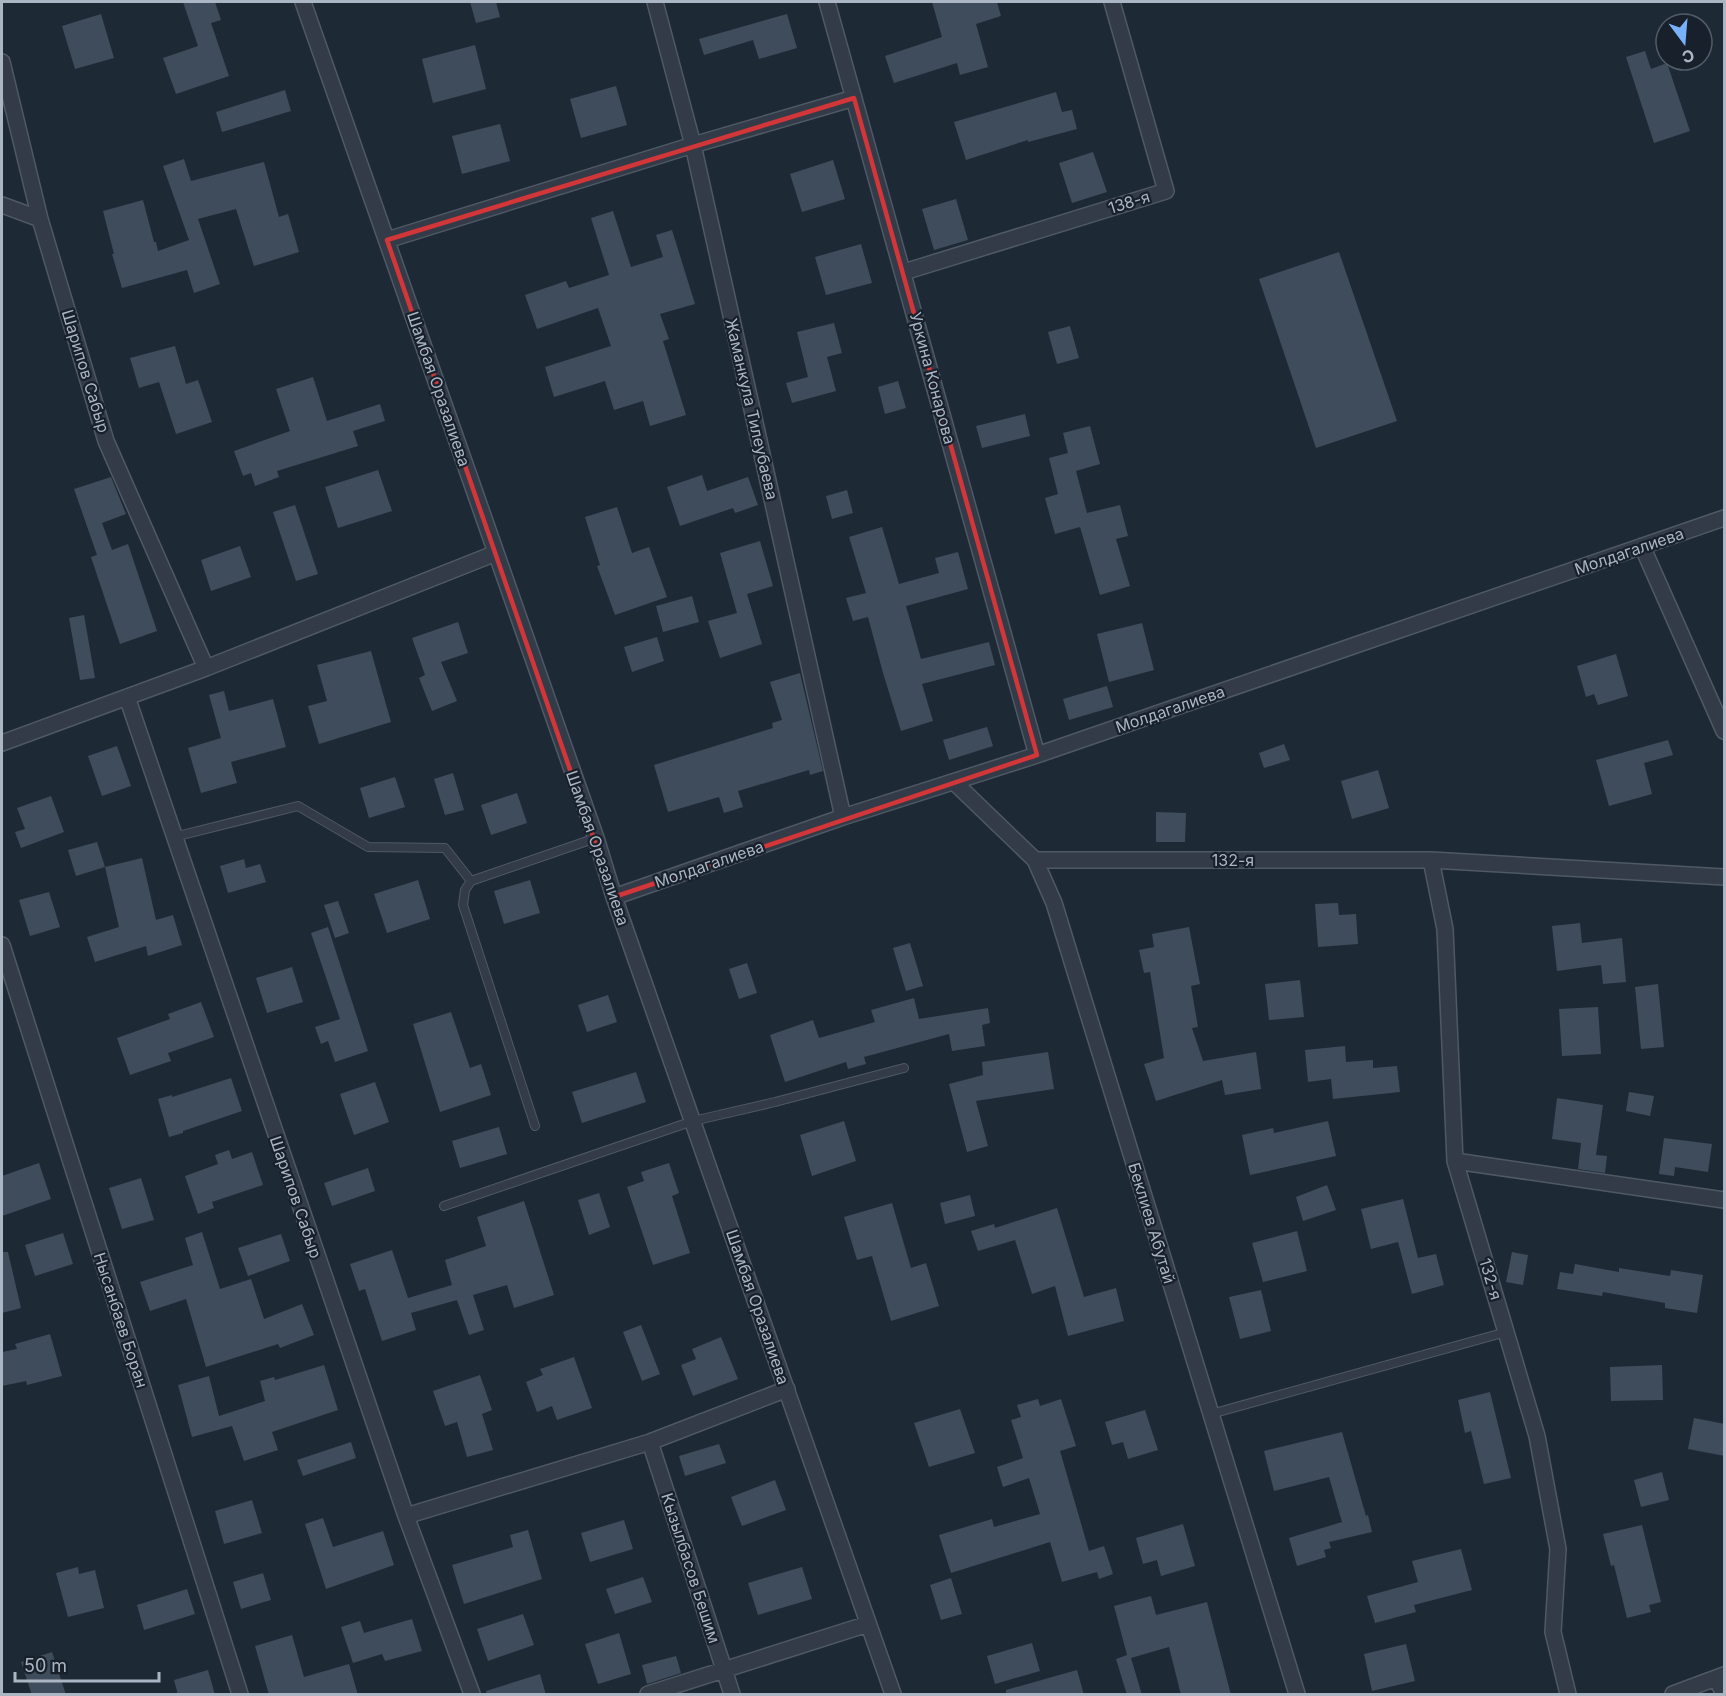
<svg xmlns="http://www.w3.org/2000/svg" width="1726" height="1696" font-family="Inter,sans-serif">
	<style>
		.building { fill: #3f4c5b }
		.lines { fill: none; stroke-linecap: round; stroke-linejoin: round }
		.lane-casing { stroke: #4f5965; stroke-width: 10 }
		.street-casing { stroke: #4f5965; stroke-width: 18 }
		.lane { stroke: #323b47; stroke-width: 8 }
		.street { stroke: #323b47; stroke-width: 15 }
		.marked { fill: none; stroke: #d23638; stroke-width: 4.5; stroke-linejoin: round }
		.labels { text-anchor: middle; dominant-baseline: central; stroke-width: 4.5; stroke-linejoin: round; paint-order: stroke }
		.street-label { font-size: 16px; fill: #abb6c4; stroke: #17202b }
	</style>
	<rect width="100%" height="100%" fill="#1e2936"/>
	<path class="building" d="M183 2H215L221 20 211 23 229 76 176 94 163 58 198 46Z
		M470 2H496L500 17 476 23Z
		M932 2H997L1001 16 976 24 988 67 960 75 957 63 894 83 885 56 942 37Z
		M101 14 114 58 75 69 62 26Z
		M787 14 797 48 759 59 753 40 704 55 699 39Z
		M475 45 486 89 433 103 422 59Z
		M1645 51 1651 69 1667 63 1690 131 1654 143 1626 57Z
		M616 86 627 125 581 138 570 99Z
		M285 90 291 111 222 132 216 112Z
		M1056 92 1062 112 1072 110 1077 129 1028 142V140L966 160 954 122Z
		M500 124 510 161 462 174 452 136Z
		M1093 152 1107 192 1072 203 1059 163Z
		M184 159 191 181 264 162 279 217 288 214 299 252 254 266 236 209 198 219 220 284 194 293 187 270 122 288 112 254H114L103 211 143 200 154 242H156L158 251 189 240 163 166Z
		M833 160 845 199 802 212 790 174Z
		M956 199 968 240 934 250 922 209Z
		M613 211 631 267 663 257 656 235 672 230 695 304 660 314 669 339 663 341 686 415 650 426 643 401 614 410 605 381 554 397 545 367 611 346 598 308 537 329 525 295 566 281 569 288 609 275 591 218Z
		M861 244 872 283 826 295 815 257Z
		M1339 252 1397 421 1316 448 1259 279Z
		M834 323 842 353 827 357 836 391 792 403 786 383 808 377 797 332Z
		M1070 326 1079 358 1057 364 1048 332Z
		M175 346 186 384 198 380 212 422 176 434 159 382 139 388 130 358Z
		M313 377 327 421 380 404 385 421 353 431 358 446 277 471 279 477 255 486 251 473 243 476 234 451 290 431 276 389Z
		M898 381 906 408 885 414 878 387Z
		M1025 414 1030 436 982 448 976 426Z
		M1090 426 1100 464 1076 471 1087 513 1120 505 1128 536 1116 539 1130 586 1100 595 1080 527 1055 534 1045 498 1058 494 1049 458 1068 453 1063 433Z
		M378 470 392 511 338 528 325 487Z
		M702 475 707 491 748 477 758 505 735 513 733 508 680 526 667 487Z
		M111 477 126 514 102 523 112 550 128 544 157 631 120 644 91 557 97 555 74 489Z
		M847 490 853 513 832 519 826 496Z
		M295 505 318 574 296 581 273 512Z
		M617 507 632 553 649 547 667 597 615 615 597 566 600 565 585 517Z
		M882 527 899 584 939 573 935 558 958 552 968 589 906 606 921 659 989 642 995 665 922 684 933 721 901 731 883 673 868 617 853 621 846 598 866 593 849 537Z
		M760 541 773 586 747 594 762 644 720 658 708 621 737 613 720 553Z
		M240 546 251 577 211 591 201 560Z
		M692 596 699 622 663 632 656 606Z
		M84 615 95 678 80 680 69 618Z
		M458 622 468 653 441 662 457 701 432 711 419 678 425 675 412 638Z
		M1142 623 1154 670 1109 682 1097 634Z
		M657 637 664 661 632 672 624 647Z
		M371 651 391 722 319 744 308 706 327 701 317 665Z
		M1616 654 1628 696 1598 705 1594 694 1586 697 1577 666Z
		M800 673 823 771 810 775 809 770 738 791 743 807 724 813 719 797 668 812 654 765 773 728 772 723 782 720 770 682Z
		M1107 686 1113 707 1069 720 1063 699Z
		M224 691 229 711 273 699 286 747 231 762 237 783 201 793 188 748 221 738 209 695Z
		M987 727 993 746 949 760 943 740Z
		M1668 740 1673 755 1644 763 1652 794 1609 806 1596 760Z
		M1284 744 1290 760 1264 768 1259 753Z
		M117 746 131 786 102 796 88 756Z
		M1378 770 1389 808 1352 819 1341 781Z
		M453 773 464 810 445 815 434 779Z
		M395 777 405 807 369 818 360 788Z
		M517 793 527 823 491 835 481 805Z
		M51 796 64 832 21 848 15 832 25 829 17 808Z
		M1156 812 1186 813 1185 842H1156Z
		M97 842 105 867 76 876 68 850Z
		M142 858 156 920 173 915 182 945 148 956 146 946 95 962 87 937 119 927 105 867Z
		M244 859 246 868 260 864 266 882 228 893 220 866Z
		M418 880 430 919 387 933 374 894Z
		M530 880 540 913 504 924 494 891Z
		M49 892 60 927 30 936 19 900Z
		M338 901 349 933 335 938 324 905Z
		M1338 903 1339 915 1356 914 1358 944 1318 947 1315 904Z
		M1580 923 1582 943 1622 938 1626 982 1603 984 1601 965 1557 971 1552 926Z
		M328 927 368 1051 335 1062 328 1041 321 1044 315 1027 340 1019 311 933Z
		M1189 927 1200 984 1191 986 1198 1027 1192 1028 1203 1061 1256 1052 1261 1089 1225 1095 1222 1080 1156 1101 1144 1064 1164 1058 1150 972 1144 973 1139 950 1154 947 1152 934Z
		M910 943 923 986 906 991 893 948Z
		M747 963 757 993 739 999 729 969Z
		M292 967 303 1002 267 1013 256 978Z
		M1300 980 1304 1017 1269 1020 1265 984Z
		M1658 984 1664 1047 1641 1049 1635 987Z
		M608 995 617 1022 587 1032 578 1005Z
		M914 998 919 1019 988 1008 990 1023 982 1025 985 1046 952 1051 949 1034 864 1057 866 1064 848 1069 846 1062 785 1082 770 1035 813 1020 819 1038 875 1022 871 1010Z
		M201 1002 214 1037 168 1053 171 1061 130 1075 117 1038 170 1019 168 1014Z
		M1598 1007 1601 1054 1562 1056 1559 1009Z
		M451 1012 470 1068 481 1064 491 1095 440 1112 413 1024Z
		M1345 1046 1346 1062 1373 1060V1068L1397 1066 1400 1092 1333 1099 1331 1079 1308 1082 1305 1050Z
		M1048 1052 1054 1089 976 1101 988 1146 967 1152 949 1084 983 1075 982 1062Z
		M636 1072 646 1102 582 1123 572 1092Z
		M231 1078 242 1111 183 1131V1133L169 1137 158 1099 172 1095V1097Z
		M375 1082 389 1122 354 1135 340 1094Z
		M1629 1092 1654 1096 1650 1116 1626 1111Z
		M1557 1098 1603 1105 1596 1155 1607 1156 1605 1173 1578 1169 1581 1143 1552 1139Z
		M844 1121 856 1161 812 1176 800 1135Z
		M1328 1121 1336 1156 1250 1175 1242 1135 1273 1128 1274 1133Z
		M499 1127 507 1154 460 1168 452 1141Z
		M1664 1138 1712 1144 1708 1172 1675 1167 1674 1176 1659 1174Z
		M229 1150 232 1159 252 1152 263 1185 212 1202 214 1208 198 1214 185 1176 218 1164 215 1155Z
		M39 1163 51 1199 2 1216V1176Z
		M669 1163 679 1193 672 1196 690 1253 653 1265 627 1187 644 1181 641 1172Z
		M368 1168 375 1191 332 1206 324 1183Z
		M141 1178 154 1220 122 1229 109 1188Z
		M1327 1185 1336 1210 1303 1221 1296 1197Z
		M599 1193 610 1227 589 1235 578 1200Z
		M970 1195 975 1216 945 1224 940 1203Z
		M1403 1199 1418 1258 1436 1254 1444 1285 1412 1294 1398 1242 1371 1249 1361 1209Z
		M524 1201 554 1295 514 1308 507 1285 473 1295 484 1330 469 1335 457 1300 411 1313 416 1330 382 1341 365 1289 359 1291 350 1264 392 1250 408 1298 452 1285 445 1260 486 1246 477 1217Z
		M892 1203 911 1268 926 1263 939 1306 891 1321 872 1256 857 1260 844 1217Z
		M1057 1208 1084 1297 1116 1288 1124 1321 1068 1336 1055 1286 1032 1294 1015 1240 978 1251 971 1231 994 1224 995 1228Z
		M1297 1231 1307 1271 1263 1282 1252 1243Z
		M202 1232 220 1289 251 1279 264 1319 302 1304 314 1335 280 1348 278 1344 206 1367 186 1299 150 1311 140 1282 193 1265 185 1238Z
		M63 1233 73 1264 35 1276 25 1245Z
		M281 1234 290 1261 248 1276 238 1248Z
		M2 1252H8L21 1308 2 1313Z
		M1512 1252 1528 1255 1523 1285 1506 1282Z
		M1575 1264 1619 1272V1268L1670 1276 1671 1270 1703 1275 1697 1313 1665 1308V1303L1603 1292 1602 1296 1557 1289 1560 1272 1573 1274Z
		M1261 1290 1271 1331 1240 1339 1229 1297Z
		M641 1325 660 1374 642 1381 623 1332Z
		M50 1334 62 1376 27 1385 26 1381 2 1386V1352L17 1349 15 1344Z
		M721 1337 738 1379 693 1396 681 1365 696 1359 692 1349Z
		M574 1357 592 1408 557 1420 552 1406 537 1412 526 1382 543 1375 540 1369Z
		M324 1365 338 1410 272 1432 278 1450 244 1461 232 1426 192 1437 178 1385 209 1376 219 1416 265 1401 260 1381 274 1377 275 1380Z
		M1662 1365 1663 1400 1611 1401 1610 1367Z
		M480 1375 492 1410 482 1414 493 1450 467 1457 457 1422 445 1426 433 1391Z
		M1490 1392 1511 1478 1484 1484 1471 1431 1465 1433 1458 1400Z
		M1038 1399 1040 1406 1061 1399 1076 1446 1060 1451 1089 1551 1104 1546 1113 1574 1099 1579 1097 1572 1062 1582 1050 1542 951 1573 939 1535 992 1519 994 1527 1040 1514 1029 1478 1003 1487 997 1467 1023 1458 1011 1420 1021 1417 1017 1405Z
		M960 1409 975 1453 929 1467 914 1423Z
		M1145 1410 1158 1450 1128 1459 1123 1442 1112 1445 1105 1422Z
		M1694 1418 1725 1424V1456L1688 1449Z
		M1342 1432 1366 1516 1368 1515 1372 1532 1329 1542 1331 1548 1324 1550 1326 1557 1297 1566 1289 1538 1342 1522 1329 1477 1274 1491 1264 1451Z
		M351 1442 356 1458 303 1476 297 1460Z
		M719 1444 726 1463 685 1476 679 1456Z
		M1662 1472 1669 1500 1641 1507 1634 1480Z
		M775 1480 786 1510 742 1526 731 1497Z
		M252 1500 262 1533 224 1544 215 1511Z
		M323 1518 333 1547 383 1531 394 1565 326 1589 305 1524Z
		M624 1520 633 1549 590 1562 581 1533Z
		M1183 1524 1195 1566 1161 1576 1157 1560 1143 1564 1136 1538Z
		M1642 1525 1661 1602 1649 1605 1651 1612 1627 1618 1614 1565 1611 1566 1603 1534Z
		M528 1530 542 1579 464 1604 452 1565 513 1547 510 1535Z
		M1461 1549 1472 1590 1414 1605 1416 1612 1375 1623 1367 1596 1418 1582 1412 1561Z
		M78 1567 79 1574 95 1570 104 1608 68 1617 56 1573Z
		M802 1567 812 1599 758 1615 748 1583Z
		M263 1573 271 1600 241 1609 233 1582Z
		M643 1577 652 1602 615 1614 606 1589Z
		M951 1578 962 1614 941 1620 930 1585Z
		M187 1589 195 1614 144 1630 137 1605Z
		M1151 1596 1156 1615 1207 1602 1231 1695H1181L1169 1647 1131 1658 1142 1695H1127L1116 1659 1127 1655 1114 1606Z
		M523 1614 534 1645 488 1661 477 1629Z
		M412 1619 422 1651 385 1661 382 1654 353 1663 341 1627 360 1621 364 1633Z
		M619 1633 631 1674 598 1684 585 1644Z
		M292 1635 304 1677 349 1664 358 1695H269L255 1646Z
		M1032 1643 1040 1671 995 1684 987 1656Z
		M1406 1644 1415 1681 1372 1691 1364 1654Z
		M52 1652 66 1695H32L21 1662Z
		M676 1656 681 1673 647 1684 642 1665Z
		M208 1670 215 1695H178L174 1680Z
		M1077 1670 1084 1695H1006V1690Z
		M540 1674 546 1695H487L486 1691Z"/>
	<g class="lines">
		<g class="lane-casing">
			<path id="lane" d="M174 837 298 806 368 847 445 848 471 881 596 838
				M471 881 465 890 463 905 535 1126
				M444 1206 693 1121 775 1102 904 1068
				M1211 1414 1506 1332"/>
		</g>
		<g class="street-casing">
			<path id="street" d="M303 2 596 838 614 897 893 1694
				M655 2 693 145 843 817
				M827 2 1037 755
				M2 62 40 219 106 441 206 668
				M2 205 40 219
				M387 240 693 145 854 98
				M904 272 1166 191 1112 2
				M1642 546 1724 731
				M127 697 406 1516 472 1694
				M2 743 206 668 496 553
				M954 782 1035 860 1054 903 1297 1694
				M1035 860H1431L1724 877
				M1431 860 1445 929 1455 1161 1537 1436 1558 1549 1553 1632 1568 1694
				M614 897 843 817 1037 755 1724 518
				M2 945 240 1694
				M1455 1161 1724 1200
				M650 1442 732 1694
				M406 1516 650 1442 787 1389
				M1716 1678 1724 1694
				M648 1694 868 1624
				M1673 1694 1724 1675"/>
		</g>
		<use href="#lane" class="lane"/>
		<use href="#street" class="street"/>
	</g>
	<path class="marked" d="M854 98 1037 755 614 897 387 240Z"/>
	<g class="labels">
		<g class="street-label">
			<text transform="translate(1129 202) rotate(-17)">138-я</text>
			<text transform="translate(86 371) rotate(73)">Шарипов Сабыр</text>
			<text transform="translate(933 378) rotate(75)">Уркина Конарова</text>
			<text transform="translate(439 389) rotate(71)">Шамбая Оразалиева</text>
			<text transform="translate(752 409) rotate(77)">Жаманкула Тилеубаева</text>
			<text transform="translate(1629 551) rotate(-19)">Молдагалиева</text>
			<text transform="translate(1170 709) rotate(-19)">Молдагалиева</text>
			<text transform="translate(598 848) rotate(71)">Шамбая Оразалиева</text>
			<text x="1233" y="860">132-я</text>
			<text transform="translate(709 864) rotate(-19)">Молдагалиева</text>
			<text transform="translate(296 1197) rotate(71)">Шарипов Сабыр</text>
			<text transform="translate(1152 1223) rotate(73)">Беклиев Абутай</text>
			<text transform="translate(1491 1279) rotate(73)">132-я</text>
			<text transform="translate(758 1307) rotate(71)">Шамбая Оразалиева</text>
			<text transform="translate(121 1320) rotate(72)">Нысанбаев Боран</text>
			<text transform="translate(691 1568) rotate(72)">Кызылбасов Бешим</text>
		</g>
	</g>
	<rect width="1726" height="1696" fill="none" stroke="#abb6c4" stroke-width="6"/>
	<g transform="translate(1684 42) rotate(164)"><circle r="28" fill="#17202b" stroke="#525c68" stroke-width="1.5"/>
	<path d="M0-4.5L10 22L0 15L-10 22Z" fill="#79b0fc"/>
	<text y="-9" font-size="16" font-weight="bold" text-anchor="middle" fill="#abb6c4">С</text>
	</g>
	<path d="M15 1672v9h144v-9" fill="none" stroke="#abb6c4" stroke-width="3"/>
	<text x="24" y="1672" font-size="18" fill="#abb6c4" stroke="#17202b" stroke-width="4.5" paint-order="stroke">50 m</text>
</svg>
